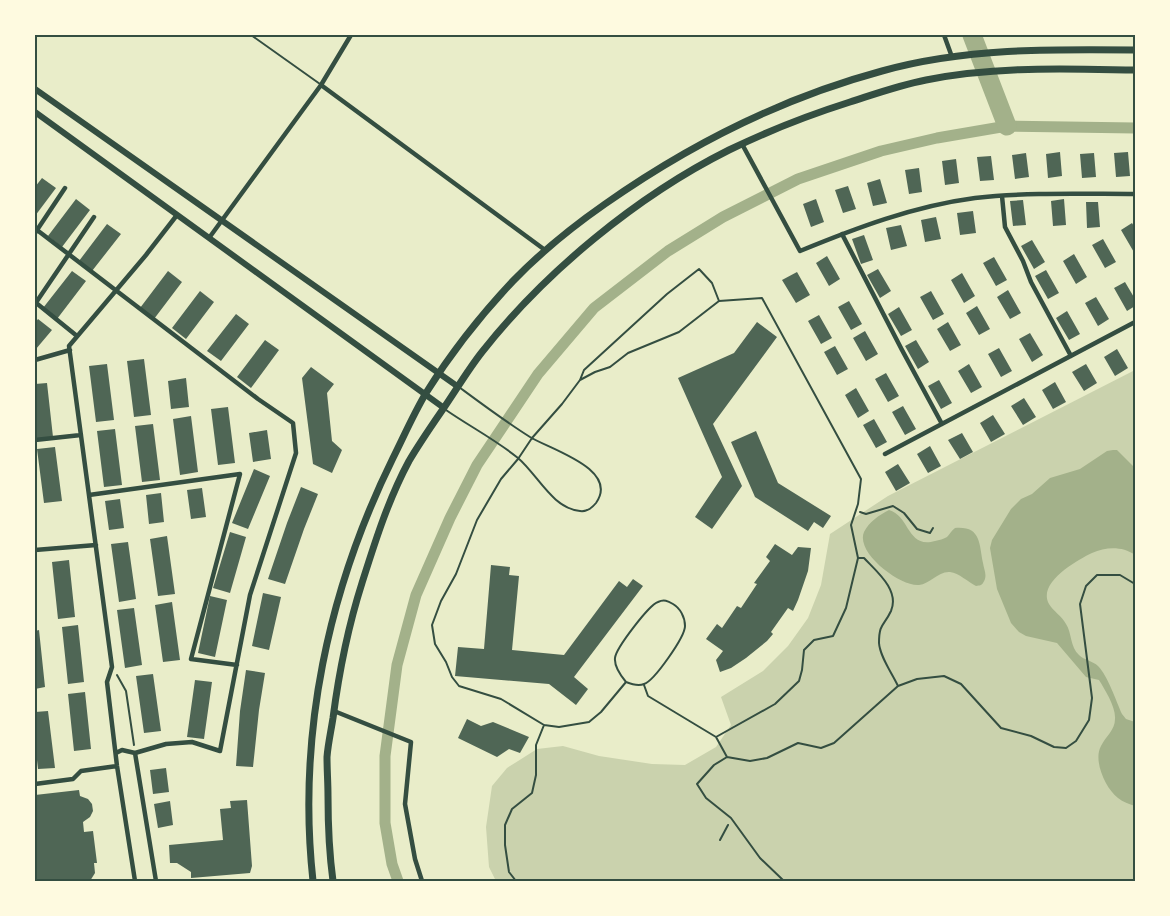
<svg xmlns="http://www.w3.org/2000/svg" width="1170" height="916" font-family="'Asap Condensed',sans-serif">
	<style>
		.green { fill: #cad2ad }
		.water { fill: #a3b18a }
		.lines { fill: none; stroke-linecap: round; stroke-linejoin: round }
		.canal { stroke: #a3b18a; stroke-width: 11 }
		.river { stroke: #a3b18a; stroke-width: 19 }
		.building { fill: #4f6655 }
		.path { stroke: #344e41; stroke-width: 2 }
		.service { stroke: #344e41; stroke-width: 2 }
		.minor { stroke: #344e41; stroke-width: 4.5 }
		.secondary { stroke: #344e41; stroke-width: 6 }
		.primary { stroke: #344e41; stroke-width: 7 }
		.neatline { fill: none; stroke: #344e41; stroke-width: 2 }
	</style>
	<rect width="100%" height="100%" fill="#e9edc9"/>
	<path class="green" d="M1135 370V881H496L489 867 486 827 492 786 507 768 537 749 563 746 599 756 652 764 685 765 716 747 731 725 721 697 763 671 788 646 808 618 821 585 830 534 888 496Z"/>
	<path class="water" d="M1113 450H1117L1135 468V555C1122 546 1106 547 1092 553 1077 560 1037 583 1049 604 1053 611 1062 616 1066 624 1072 633 1070 647 1079 655 1084 660 1093 661 1098 666 1108 676 1116 701 1122 714L1126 719 1135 722V806C1129 804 1123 802 1118 798 1105 788 1093 760 1101 746 1106 736 1115 730 1115 719 1116 707 1105 690 1099 680L1086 677 1057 643 1026 636 1019 632 1011 623 997 589 990 548 992 540 1011 509 1021 499 1032 494 1050 478 1080 469 1107 451Z
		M889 510C910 516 907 549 935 541 939 540 944 539 947 537 950 534 951 531 955 528 981 526 979 543 983 563 984 570 988 576 983 583 981 586 980 585 976 586 968 582 959 573 950 572 938 571 930 584 919 585 901 587 855 553 864 532 869 522 879 515 889 510Z"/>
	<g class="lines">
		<path class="canal" d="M398 881 392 864 385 823V756L397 665 416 595 450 518 477 465 538 374 594 308 668 251 723 217 798 179 881 151 937 138 1007 126 1135 128"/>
		<path class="river" d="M972 35 1007 126"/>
	</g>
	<path class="building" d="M1060 152 1062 176 1048 178 1046 154Z
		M1128 152 1130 176 1116 177 1114 153Z
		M1026 153 1029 177 1015 179 1012 155Z
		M1094 153 1096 177 1082 178 1080 154Z
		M991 156 994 180 980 181 977 157Z
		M956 159 959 183 945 185 942 161Z
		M919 168 922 192 909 194 905 170Z
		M42 178 56 188 35 216V187Z
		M880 179 887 203 873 206 867 183Z
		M848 186 856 209 843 213 835 190Z
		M76 199 90 210 62 247 48 236Z
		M816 199 824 222 811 227 803 204Z
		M1064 199 1066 225 1053 226 1051 201Z
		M1023 200 1026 225 1013 226 1010 201Z
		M1086 202H1098L1100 227 1087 228Z
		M973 211 976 233 960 235 957 213Z
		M936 217 941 239 925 242 921 220Z
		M1132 223 1135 228V254L1121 230Z
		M107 224 121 234 92 271 79 261Z
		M901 225 907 246 891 250 886 228Z
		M864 235 873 260 861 264 852 239Z
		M1103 239 1116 262 1105 268 1092 245Z
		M1032 240 1045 262 1034 269 1021 246Z
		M1074 254 1087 277 1076 284 1063 261Z
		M827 256 840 279 829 286 816 263Z
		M994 257 1007 280 996 286 983 263Z
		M878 269 891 291 880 298 867 275Z
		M1046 270 1059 293 1048 299 1035 276Z
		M72 271 86 281 57 319 43 308Z
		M168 271 182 282 154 319 140 308Z
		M797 272 810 295 796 303 782 280Z
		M962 273 975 296 964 303 951 280Z
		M1125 282 1135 299V306L1127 311 1114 288Z
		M1008 290 1021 313 1010 319 997 297Z
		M200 291 214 302 186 339 172 328Z
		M931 291 944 314 933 320 920 297Z
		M1096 297 1109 319 1098 326 1085 303Z
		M849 301 862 324 851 330 838 307Z
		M977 306 990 329 979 335 966 313Z
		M899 307 912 330 901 336 888 314Z
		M1067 311 1080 334 1069 340 1056 318Z
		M236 314 249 324 221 361 207 351Z
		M819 315 832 338 821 344 808 321Z
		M38 319 52 330 36 349 35 348V323Z
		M757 322 777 337 713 424 742 486 712 529 695 517 722 477 678 378 734 353Z
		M948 322 961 345 950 351 937 329Z
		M865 331 878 354 866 361 853 338Z
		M1030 333 1043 355 1032 362 1019 339Z
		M265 340 279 350 251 388 237 377Z
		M916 340 929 362 918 369 905 346Z
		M835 346 848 369 837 375 824 352Z
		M999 348 1012 371 1001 377 988 354Z
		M1117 349 1128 368 1115 376 1104 357Z
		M144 359 151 415 134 417 127 361Z
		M107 364 114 420 96 422 89 366Z
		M969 364 982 387 971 393 958 371Z
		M1086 364 1097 383 1084 391 1072 372Z
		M311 367 334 384 327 393 332 441 342 450 332 473 313 464 302 378Z
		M886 373 899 396 888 402 875 379Z
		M186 378 189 407 171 409 168 381Z
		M939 380 952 403 941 409 928 386Z
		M1055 382 1066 402 1053 409 1042 390Z
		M47 383 53 437 36 439 35 384Z
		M856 388 869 411 858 418 845 395Z
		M1024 398 1036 417 1023 425 1011 406Z
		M903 406 916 429 905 435 892 412Z
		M228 407 235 463 218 465 211 409Z
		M993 415 1005 434 991 442 980 423Z
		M191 416 198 472 180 475 173 419Z
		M874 419 887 442 876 448 863 425Z
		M153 424 160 480 142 482 135 426Z
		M115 429 122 485 104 487 97 431Z
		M267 430 271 459 253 462 249 433Z
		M756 431 778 483 831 516 823 528 814 522 808 531 755 497 731 442Z
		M962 433 973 452 960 459 948 440Z
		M930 446 941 466 928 473 917 454Z
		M55 447 62 501 44 503 37 449Z
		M898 464 910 483 896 491 885 472Z
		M254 469 270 476 248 529 232 523Z
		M301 487 318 494 304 529 285 584 268 579 287 523Z
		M202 488 206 517 191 519 187 490Z
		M161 493 164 522 149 524 146 495Z
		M120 499 124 528 109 530 105 501Z
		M230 532 246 537 230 593 213 588Z
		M167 536 175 594 158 596 150 539Z
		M128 542 136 599 119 602 111 544Z
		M775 544 792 555 798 547 811 548 808 571 798 600 793 611 788 608 771 632 773 634 767 641 746 658 731 668 720 672 716 660 723 651 706 639 717 624 722 628 737 606 741 608 757 584 754 583 770 561 766 557Z
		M69 560 75 617 58 619 52 562Z
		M491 565 510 567 509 575 519 576 512 650 564 655 619 581 627 587 633 579 643 586 574 677 588 689 576 705 549 684 455 676 458 647 484 649Z
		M263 593 281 597 269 650 252 646Z
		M210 596 227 600 215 657 198 653Z
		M172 602 180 660 163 662 155 605Z
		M134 608 142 665 125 668 117 610Z
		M78 625 84 682 68 684 62 627Z
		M39 630 45 687 35 689V631Z
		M246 670 265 673 259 710 253 767 236 766 240 711Z
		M153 674 161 731 144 733 136 676Z
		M195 680 212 682 204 739 187 737Z
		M85 692 91 749 74 751 68 694Z
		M48 711 55 768 38 769 35 742V712Z
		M467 719 481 726 493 722 529 737 520 753 509 749 497 757 458 738Z
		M166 768 169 792 153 794 150 770Z
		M79 790 80 796 88 799 92 804 93 811 90 817 83 822 84 832 93 831 97 863H94L95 873 90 881H35V837H37L35 795Z
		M247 800 252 866 250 873 191 878V872L177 863H170L169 845 223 840 220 809 231 808 230 801Z
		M170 801 173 825 158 828 154 804Z"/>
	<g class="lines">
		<path class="path" d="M860 512 866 514 893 506 904 513 917 529 930 533 933 528
			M117 675 126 691 134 745
			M720 840 728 825"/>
		<path class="service" d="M251 35 320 84
			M580 380 595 372 610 367 628 353 679 332 719 301 762 298 861 479 858 504 851 525 858 558 846 608 833 636 814 640 804 650 802 670 799 681 775 704 716 737 648 696 644 685
			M446 410C469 426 496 440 518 458 538 475 552 508 580 511 587 512 592 508 596 503 620 469 549 449 530 437 506 422 482 404 459 387
			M858 558H864C876 571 900 590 891 611 884 626 879 623 879 643 880 657 892 673 898 686
			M626 682C621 676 614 667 615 658 616 648 649 605 658 602 664 599 668 601 673 604 680 608 685 617 685 626 685 637 654 681 644 684 639 686 631 684 626 682L601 712 589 722 559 727 544 725 501 699 459 686 452 677 446 662 435 644 432 625 441 601 456 574 477 520 501 479 518 459 532 438 562 404 580 380 584 370 667 294 699 269 712 283 719 301
			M716 737 727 757
			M516 881 509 872 505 845V825L512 809 532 793 536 775V745L544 725
			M784 881 760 858 731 818 706 798 697 784 714 765 727 757 750 761 767 758 798 743 821 748 834 743 898 686 917 679 944 676 961 684 1001 728 1031 736 1054 747 1066 748 1076 741 1089 720 1092 698 1080 604 1086 586 1097 575H1120L1135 584"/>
		<path class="minor" d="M944 35 952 57
			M321 85 545 250
			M742 144 800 251C856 228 914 206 975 198 1028 192 1082 194 1135 194
			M1002 196 1005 227 1023 261 1031 282 1071 356
			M37 230 258 399 293 423 296 453 250 595 220 751 192 742 166 744 135 753
			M35 233 65 188
			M842 234 902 350 942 424
			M209 238 321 85 351 35
			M35 302 77 336
			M35 304 94 217
			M35 360 70 350
			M35 440 81 435
			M885 454 1135 322
			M89 495 240 474 191 659 237 665
			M35 550 96 545
			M334 711 411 742 405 804 415 859 422 881
			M116 753 122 750 135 753 156 881
			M35 784 73 779 81 771 117 766
			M135 881 117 766 107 682 112 667 69 346 146 255 177 215"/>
		<path class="secondary" d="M35 89 457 386
			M35 112 444 408"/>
		<path class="primary" d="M313 881C297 735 328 590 393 458 404 436 414 413 426 393 451 353 481 315 513 281 541 252 572 227 605 204 689 145 782 98 882 71 964 48 1050 49 1135 50
			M333 881C329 852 328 825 328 796 328 783 327 770 327 757 328 744 331 731 333 718 339 672 348 627 362 583 375 542 388 500 409 461 419 444 430 428 441 412 455 392 467 371 482 352 545 272 637 196 729 150 768 131 809 115 850 102 875 94 900 85 926 80 995 66 1065 69 1135 70"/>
	</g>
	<rect width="1170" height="916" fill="none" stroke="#fefae0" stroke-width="72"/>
	<rect x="36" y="36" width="1098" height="844" class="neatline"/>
</svg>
